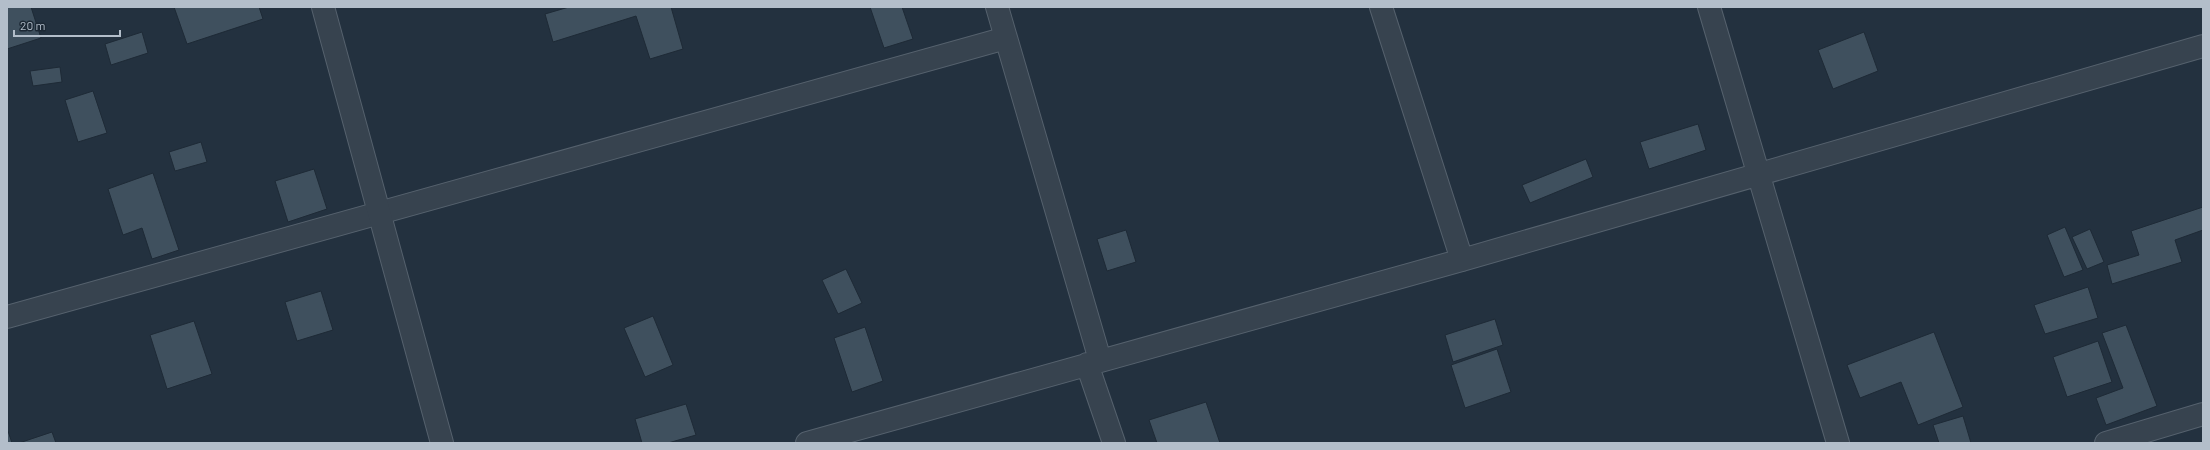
<svg xmlns="http://www.w3.org/2000/svg" width="2210" height="450" font-family="Barlow,sans-serif">
	<style>
		.building { fill: #3f505e; stroke: #1e2a36 }
		.lines { fill: none; stroke-linecap: round; stroke-linejoin: round }
		.minor-casing { stroke: #55616d; stroke-width: 24 }
		.tertiary-casing { stroke: #55616d; stroke-width: 24 }
		.minor { stroke: #37434f; stroke-width: 22 }
		.tertiary { stroke: #37434f; stroke-width: 22 }
	</style>
	<rect width="100%" height="100%" fill="#23313f"/>
	<path class="building" d="M7 7H31L41 38 7 49Z
		M174 7H259L263 19 187 44Z
		M569 7H671L683 49 650 59 636 16 553 42 545 14Z
		M870 7H902L913 39 884 48Z
		M142 32 148 53 111 65 105 44Z
		M1864 32 1878 71 1833 89 1818 50Z
		M60 67 62 82 33 86 30 71Z
		M93 91 107 133 78 142 65 100Z
		M1698 124 1706 150 1649 169 1640 142Z
		M201 142 207 162 175 171 169 152Z
		M1586 159 1593 177 1530 203 1522 185Z
		M314 169 327 209 288 222 275 181Z
		M153 173 179 250 152 259 142 228 123 235 108 189Z
		M2203 207V230L2175 240 2182 262 2112 284 2107 265 2139 255 2131 231Z
		M2065 227 2083 270 2064 277 2047 235Z
		M2090 229 2104 262 2087 269 2072 237Z
		M1126 230 1136 262 1107 271 1097 239Z
		M846 269 862 303 838 314 822 280Z
		M2088 287 2098 318 2045 334 2034 305Z
		M321 291 333 330 297 341 285 302Z
		M653 316 673 365 645 377 624 328Z
		M1495 319 1503 345 1453 362 1445 335Z
		M194 321 212 374 167 389 150 335Z
		M2126 325 2157 406 2106 425 2096 398 2123 388 2102 333Z
		M865 327 883 381 852 392 834 338Z
		M1934 332 1963 407 1918 425 1901 382 1860 398 1847 365Z
		M2098 341 2112 382 2067 397 2053 357Z
		M1497 349 1511 392 1465 408 1451 365Z
		M1206 402 1220 443H1157L1149 420Z
		M686 404 696 435 668 443H642L635 419Z
		M1963 416 1971 443H1939L1933 425Z
		M7 431H8L12 443H7Z
		M52 432 56 443H19Z"/>
	<g class="lines">
		<g class="minor-casing">
			<path id="minor" d="M997 7 1100 360
				M1381 7 1462 260
				M1709 7 1838 443
				M7 317 1006 38
				M1087 364 1114 443
				M807 443 1462 260 2203 46
				M2106 443 2203 414"/>
		</g>
		<g class="tertiary-casing">
			<path id="tertiary" d="M323 7 442 443"/>
		</g>
		<use href="#minor" class="minor"/>
		<use href="#tertiary" class="tertiary"/>
	</g>
	<rect width="2210" height="450" fill="none" stroke="#b3beca" stroke-width="16"/>
	<path d="M14 30v6h106v-6" fill="none" stroke="#b3beca" stroke-width="2"/>
	<text x="20" y="30" font-size="12" fill="#b3beca" stroke="#1c2834" stroke-width="3" paint-order="stroke">20 m</text>
</svg>
